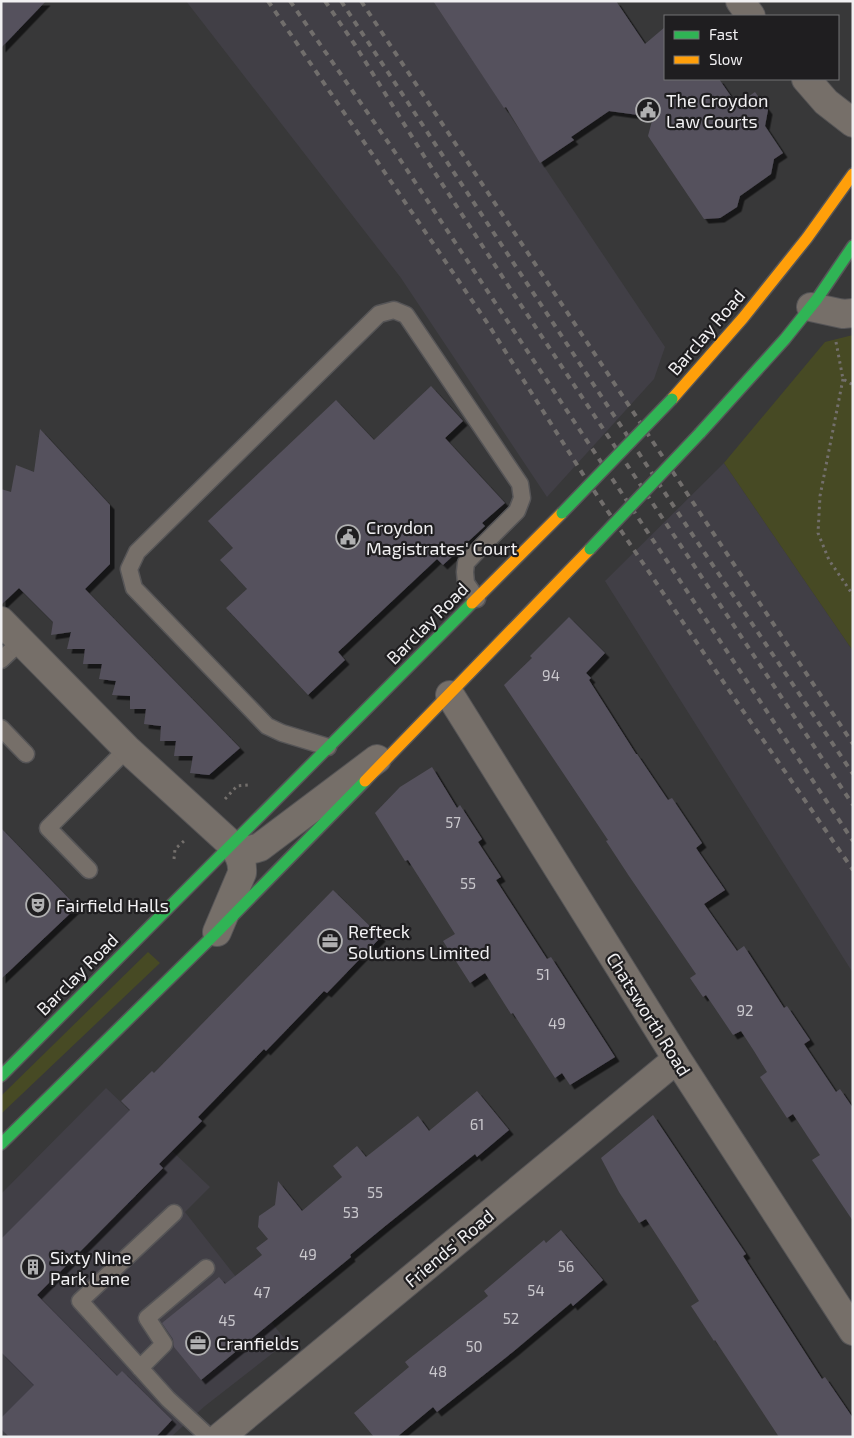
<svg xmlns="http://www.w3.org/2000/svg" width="854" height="1438" font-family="'Exo 2',sans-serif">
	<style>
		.built { fill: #413f46 }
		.green { fill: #474a24 }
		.building { fill: #55515d; filter: url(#shadow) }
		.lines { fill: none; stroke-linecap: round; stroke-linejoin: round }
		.lane-casing { stroke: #565557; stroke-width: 19 }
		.street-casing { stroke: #565557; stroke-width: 30 }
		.fast-casing { stroke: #565557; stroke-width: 14 }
		.slow-casing { stroke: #565557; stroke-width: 14 }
		.path { stroke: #736f6c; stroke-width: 3; stroke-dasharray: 2.5 4; stroke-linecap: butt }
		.lane { stroke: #766f69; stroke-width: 16 }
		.street { stroke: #766f69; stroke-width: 28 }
		.fast { stroke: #30b455; stroke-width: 11 }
		.slow { stroke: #ff9f0a; stroke-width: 11 }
		.rail { stroke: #716e6c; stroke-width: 4; stroke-dasharray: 6 6; stroke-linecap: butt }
		.fast-bridge-casing { stroke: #565557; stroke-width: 14; stroke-linecap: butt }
		.fast-bridge { stroke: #30b455; stroke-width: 11 }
		.labels { text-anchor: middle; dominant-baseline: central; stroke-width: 4.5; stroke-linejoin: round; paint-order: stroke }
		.number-label { font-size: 15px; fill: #cac8cd }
		.poi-label { font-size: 18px; fill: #f1f0f2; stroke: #1f1e20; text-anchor: start }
		.street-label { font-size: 18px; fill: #f1f0f2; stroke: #1f1e20 }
	</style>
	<defs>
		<filter id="shadow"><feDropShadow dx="4.5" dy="4.5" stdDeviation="0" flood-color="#0009"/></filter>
	</defs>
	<rect width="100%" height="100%" fill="#383839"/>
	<path class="built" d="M186 1H433L665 347 654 379 547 497 401 278Z
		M724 463 853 651V973L605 581Z
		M106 1088 210 1187 185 1212 287 1342 205 1406 171 1437H1V1194Z"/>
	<path class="green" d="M853 335V651L724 463 825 342Z
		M148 952 160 963 1 1114V1096Z"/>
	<path class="building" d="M1 1H46L1 48Z
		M433 1H616L645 44 665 27V79H719L737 105 755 92 768 110 765 126 783 153 774 159 771 174 740 196 737 207 720 218 704 219 648 136 653 117 609 111 571 137 574 140 540 163 506 107 504 108Z
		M431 386 463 421 445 438 505 503 482 523 485 526 443 565 437 559 338 652 345 660 308 695 226 608 247 589 220 560 233 548 208 521 336 400 374 440Z
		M40 429 110 505V564L85 589 240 748 209 775 190 773 193 756H174L176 741H160L161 726 144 724 146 709H130V696L112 695 116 681 99 679 102 664H83L85 649H67L71 632 51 635 53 622 19 588 1 605V489L11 492 16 465 34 472Z
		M569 617 605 653 586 673 591 678 589 680 636 754H637L668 800 672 798 702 843 696 848 725 890 704 904 737 951 744 946 784 1008 787 1006 810 1040 804 1044 836 1092 840 1089 853 1108V1221L812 1160 820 1155 806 1134 793 1114 787 1118 760 1077 767 1072 754 1051 741 1031 733 1035 706 995 703 997 690 978 696 974 629 876 606 841 608 840 504 685 532 658 530 656Z
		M432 767 457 808 460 805 482 839 478 842 501 877 496 880 547 959 551 957 615 1057 570 1085 562 1073 555 1078 513 1013 511 1014 485 973 470 983 443 941 455 934 408 860 405 861 375 813 400 787Z
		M1 828 77 907 1 979Z
		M333 890 381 937 327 993 324 991 266 1051 264 1049 198 1117 202 1121 159 1164 163 1168 37 1295 117 1376 122 1371 172 1420 156 1437H9L1 1429V1418L34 1385 1 1352V1239L130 1110 121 1101 152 1071 154 1073Z
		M477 1091 509 1130 477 1157 475 1154 384 1227 350 1255 351 1257 201 1380 174 1347 173 1339 162 1323 219 1277 225 1284 262 1255 256 1248 268 1239 258 1227 259 1216 275 1205 278 1181 302 1211 342 1177 333 1166 357 1146 366 1157 418 1116 429 1131Z
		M653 1115 746 1254 743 1256 822 1379 825 1377 853 1418V1437H779L715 1340 714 1341 691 1306 699 1301 680 1271 646 1219 639 1223 619 1192 601 1158Z
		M561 1230 603 1280 573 1306 571 1303 514 1351 437 1412 433 1407 397 1437H374L354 1413 409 1367 405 1362 488 1296 484 1291 544 1240 546 1243Z"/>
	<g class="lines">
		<g class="lane-casing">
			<path id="lane" d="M1 660 21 641
				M1 728 26 754
				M328 747 282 733 267 726 134 588 129 569 137 552 379 314 394 310 406 315 520 484 522 498 517 511 483 545 466 563 465 572 466 583 477 599
				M89 870 48 828 127 749
				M174 1213 80 1301 168 1399 209 1437
				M140 1368 164 1344 147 1318 206 1268"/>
		</g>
		<g class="street-casing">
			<path id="street" d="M740 1 751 16
				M806 79 826 102 853 123
				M811 307 843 314 853 313
				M1 621 127 749 231 844C238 853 243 860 242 873L217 932
				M450 695 677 1059 853 1331
				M231 844C243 850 246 852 260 847L377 759
				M220 1437 677 1059"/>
		</g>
		<g class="fast-casing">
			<path id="fast" d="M700 433 785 339 817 299 853 246
				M1 1076 472 603
				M1 1144 217 932 365 781"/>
		</g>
		<g class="slow-casing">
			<path id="slow" d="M672 399 743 318 807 238 853 174
				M472 603 562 513
				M365 781 590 549"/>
		</g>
		<path class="path" d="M836 342 843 379 853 385
			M843 379 820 496 818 533 829 560 853 595
			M225 799 237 786 248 785
			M174 859 175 849 184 841"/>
		<use href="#lane" class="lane"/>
		<use href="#street" class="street"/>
		<use href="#fast" class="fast"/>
		<use href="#slow" class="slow"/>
		<path class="rail" d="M268 1 488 324 586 479 739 705 853 870
			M290 1 399 158 853 841
			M325 1 355 45 424 156 513 293 853 805
			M341 1 696 540 853 774
			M361 1 853 744"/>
		<g class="fast-bridge-casing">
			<path id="fast-bridge" d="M562 513 672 399
				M590 549 700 433"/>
		</g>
		<use href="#fast-bridge" class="fast-bridge"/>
	</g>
	<defs>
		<g id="civic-ring" transform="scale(1.25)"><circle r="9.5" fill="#1f1e20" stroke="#b0b0b1" stroke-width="1.5"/><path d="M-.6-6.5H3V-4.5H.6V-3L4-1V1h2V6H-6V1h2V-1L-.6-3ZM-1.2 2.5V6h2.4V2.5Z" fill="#b0b0b1"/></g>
		<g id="theatre-ring" transform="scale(1.25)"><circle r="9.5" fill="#1f1e20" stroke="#b0b0b1" stroke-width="1.5"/><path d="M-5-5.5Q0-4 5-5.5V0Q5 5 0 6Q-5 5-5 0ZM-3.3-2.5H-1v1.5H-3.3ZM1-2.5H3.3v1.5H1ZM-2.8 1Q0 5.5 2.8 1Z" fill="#b0b0b1"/></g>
		<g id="office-ring" transform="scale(1.25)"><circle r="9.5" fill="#1f1e20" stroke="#b0b0b1" stroke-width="1.5"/><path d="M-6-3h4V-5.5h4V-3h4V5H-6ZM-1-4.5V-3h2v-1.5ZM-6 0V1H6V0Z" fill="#b0b0b1"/></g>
		<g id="building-ring" transform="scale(1.25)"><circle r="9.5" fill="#1f1e20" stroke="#b0b0b1" stroke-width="1.5"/><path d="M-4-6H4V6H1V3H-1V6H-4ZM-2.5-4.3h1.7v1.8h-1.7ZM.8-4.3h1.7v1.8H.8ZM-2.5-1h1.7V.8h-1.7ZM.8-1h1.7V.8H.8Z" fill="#b0b0b1"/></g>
	</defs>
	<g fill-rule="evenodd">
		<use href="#civic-ring" x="648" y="110"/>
		<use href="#civic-ring" x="348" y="537"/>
		<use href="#theatre-ring" x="38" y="905"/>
		<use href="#office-ring" x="330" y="941"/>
		<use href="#building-ring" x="33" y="1267"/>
		<use href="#office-ring" x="198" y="1343"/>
	</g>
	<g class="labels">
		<g class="number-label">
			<text x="551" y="675">94</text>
			<text x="453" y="822">57</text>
			<text x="468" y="883">55</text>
			<text x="543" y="974">51</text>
			<text x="745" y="1010">92</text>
			<text x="557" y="1023">49</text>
			<text x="477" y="1124">61</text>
			<text x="375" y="1192">55</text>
			<text x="351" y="1212">53</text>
			<text x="308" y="1254">49</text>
			<text x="566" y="1266">56</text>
			<text x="536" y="1290">54</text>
			<text x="262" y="1292">47</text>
			<text x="511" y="1318">52</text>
			<text x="227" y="1320">45</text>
			<text x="474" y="1346">50</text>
			<text x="438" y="1371">48</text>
		</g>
		<g class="poi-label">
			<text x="666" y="100">The Croydon<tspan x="666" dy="21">Law Courts</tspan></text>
			<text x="366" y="527">Croydon<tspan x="366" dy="21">Magistrates' Court</tspan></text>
			<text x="56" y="905">Fairfield Halls</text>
			<text x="348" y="931">Refteck<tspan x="348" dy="21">Solutions Limited</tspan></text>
			<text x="50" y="1257">Sixty Nine<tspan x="50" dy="21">Park Lane</tspan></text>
			<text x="216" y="1343">Cranfields</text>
		</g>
		<g class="street-label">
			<text transform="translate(706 332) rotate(-49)">Barclay Road</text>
			<text transform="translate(427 623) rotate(-45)">Barclay Road</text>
			<text transform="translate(77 974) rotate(-45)">Barclay Road</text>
			<text transform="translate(649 1014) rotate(58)">Chatsworth Road</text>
			<text transform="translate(449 1248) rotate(-40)">Friends' Road</text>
		</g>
	</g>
	<rect width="854" height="1438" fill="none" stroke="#f1f0f2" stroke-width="5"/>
	<rect x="664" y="15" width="175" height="65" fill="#1f1e20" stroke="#737274"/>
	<rect x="674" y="31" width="25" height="8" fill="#30b455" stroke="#737274"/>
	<text x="709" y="40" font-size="15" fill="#f1f0f2">Fast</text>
	<rect x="674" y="56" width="25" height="8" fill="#ff9f0a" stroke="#737274"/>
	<text x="709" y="65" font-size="15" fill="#f1f0f2">Slow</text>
</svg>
